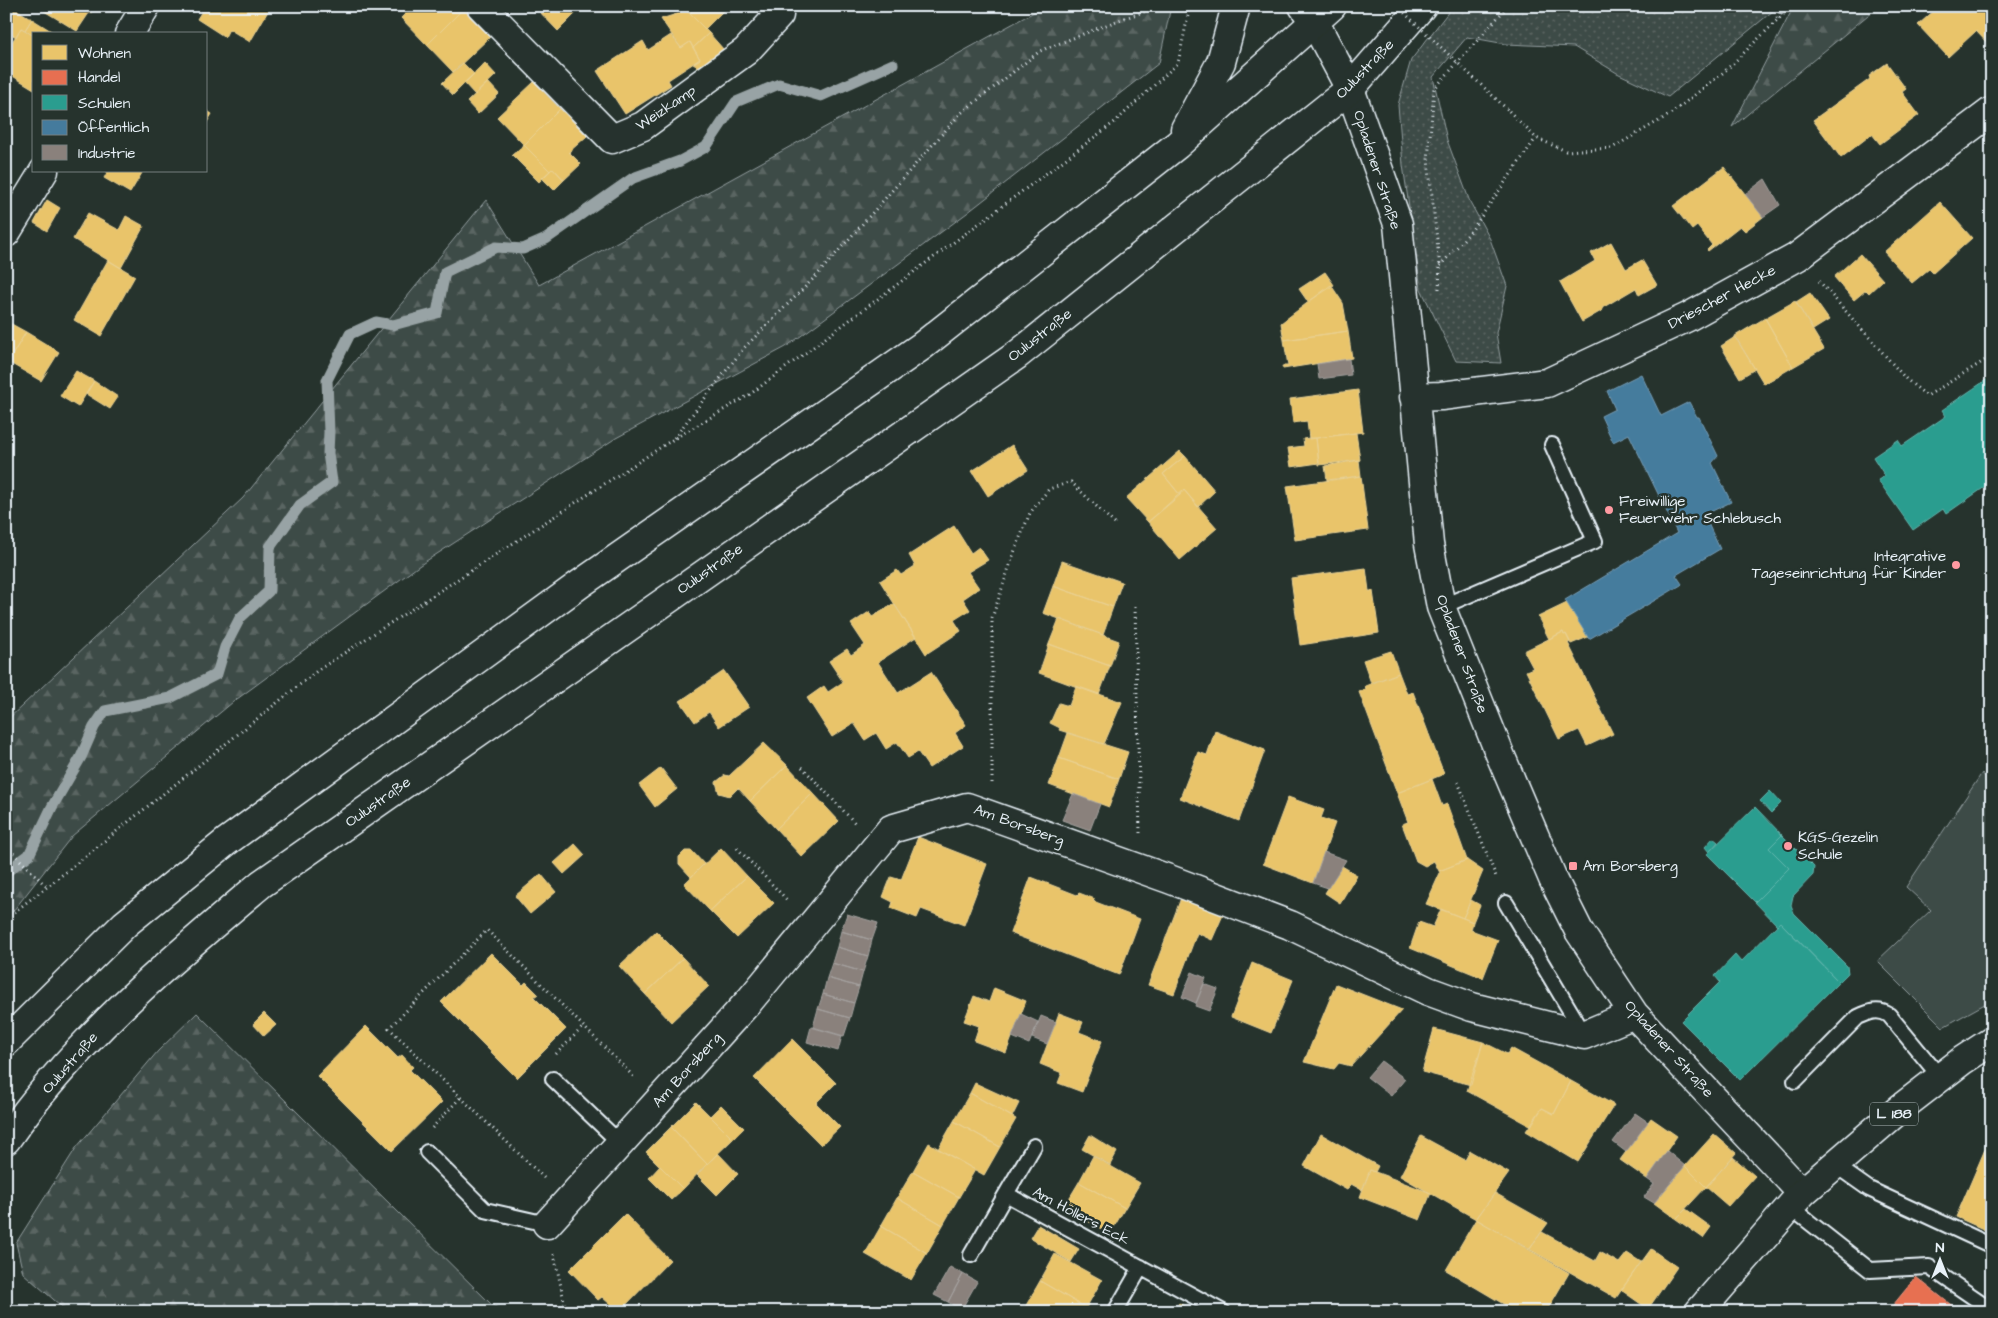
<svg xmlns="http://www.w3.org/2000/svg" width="1998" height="1318" font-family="'Architects Daughter',sans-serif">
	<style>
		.grass { fill: url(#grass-dots); stroke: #939ea0 }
		.forest { fill: url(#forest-firs); stroke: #939ea0 }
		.pitch { fill: #3e4b47; stroke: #939ea0 }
		.homes { fill: #e9c46a; stroke: #e9d295 }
		.shops { fill: #e76f51; stroke: #e79683 }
		.schools { fill: #2a9d8f; stroke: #63b6ae }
		.public { fill: #457b9d; stroke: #769eb8 }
		.industry { fill: #8a817c; stroke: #a6a3a1 }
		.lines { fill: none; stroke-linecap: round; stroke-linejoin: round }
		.stream { stroke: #98a3a5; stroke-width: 11 }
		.lane-casing { stroke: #e8f1f8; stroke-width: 18 }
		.street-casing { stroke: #e8f1f8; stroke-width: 31 }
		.secondary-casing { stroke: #e8f1f8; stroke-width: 31 }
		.primary-casing { stroke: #e8f1f8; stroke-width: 31 }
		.path { stroke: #e8f1f8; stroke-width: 3; stroke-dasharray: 1 4; stroke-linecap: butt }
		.lane { stroke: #26332d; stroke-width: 14 }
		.street { stroke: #26332d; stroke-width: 28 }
		.secondary { stroke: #26332d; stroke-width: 28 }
		.primary { stroke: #26332d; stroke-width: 28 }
		.path-bridge { stroke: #e8f1f8; stroke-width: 3; stroke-dasharray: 1 4; stroke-linecap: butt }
		.poi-dot { fill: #ff9aa2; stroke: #26332d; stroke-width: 2 }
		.labels { text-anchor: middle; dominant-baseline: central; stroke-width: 5; stroke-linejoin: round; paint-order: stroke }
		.shield { fill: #26332d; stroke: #aeb8bb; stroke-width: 1 }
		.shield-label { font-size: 14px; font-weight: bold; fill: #e8f1f8 }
		.street-label { font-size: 15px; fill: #e8f1f8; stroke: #26332d }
		.poi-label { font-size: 15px; fill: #e8f1f8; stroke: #26332d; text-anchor: start }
	</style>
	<defs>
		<pattern id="grass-dots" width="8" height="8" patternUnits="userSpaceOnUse" patternTransform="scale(1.25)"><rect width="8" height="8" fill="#3e4b47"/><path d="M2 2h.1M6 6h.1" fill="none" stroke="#5a6562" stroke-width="1.8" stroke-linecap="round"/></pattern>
		<pattern id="forest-firs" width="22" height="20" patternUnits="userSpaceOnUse" patternTransform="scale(1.25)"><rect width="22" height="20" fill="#3e4b47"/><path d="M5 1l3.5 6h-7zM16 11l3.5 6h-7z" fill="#5a6562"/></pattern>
	</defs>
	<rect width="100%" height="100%" fill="#26332d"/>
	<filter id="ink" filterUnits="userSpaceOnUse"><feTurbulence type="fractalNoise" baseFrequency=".02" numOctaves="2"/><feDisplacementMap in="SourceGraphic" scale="10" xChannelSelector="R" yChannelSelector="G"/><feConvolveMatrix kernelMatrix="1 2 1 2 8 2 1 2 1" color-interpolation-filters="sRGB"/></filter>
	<g filter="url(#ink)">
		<path class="grass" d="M1453 6H1779L1668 97 1617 73 1574 47 1506 44 1467 37 1433 77 1447 140 1470 202 1490 239 1507 286 1496 333 1501 363 1456 361 1421 289 1403 165 1398 105 1411 60Z"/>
		<path class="forest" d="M1045 6H1171L1159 63 967 213 786 347 616 438 420 565 233 702 72 836 6 920V721L243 498 486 200 539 285Z
			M1794 6H1879L1732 127Z
			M197 1013 492 1305 506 1312H68L23 1273 16 1243 76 1148 158 1051Z"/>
		<path class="pitch" d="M1982 773 1992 785V1000L1943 1027 1877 961 1931 910 1906 887Z"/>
		<path class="homes" d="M6 6 14 8 6 20Z
			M36 6H99L96 10 89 13 77 31Z
			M205 6H271L250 42 229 29 225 37 197 19Z
			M413 6H461L463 9 427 45 401 18Z
			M534 6H583L558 31Z
			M686 6H728L705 29 684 8Z
			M1935 6H1992V48L1976 31 1948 57 1918 25 1937 8Z
			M14 8 32 19 25 30 21 28 16 37 6 31V20Z
			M684 8 709 33 693 48 690 42 681 48 661 19 680 13Z
			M463 9 490 37 453 72 427 45Z
			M32 19 56 34H34V36L25 30Z
			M21 28 34 36V89L6 72V51Z
			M709 33 724 50 699 70 694 63 700 59 693 48Z
			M671 35 681 48 690 42 700 59 668 80 671 85 625 114 597 71 643 41 648 50Z
			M463 63 474 74 453 95 442 83Z
			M485 63 496 75 475 95 464 83Z
			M1887 63 1906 89 1902 92 1919 115 1880 144 1872 134 1841 158 1813 120 1870 79 1869 76Z
			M488 82 499 94 478 114 467 102Z
			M534 82 560 109 524 145 497 117Z
			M560 109 587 136 569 152 581 164 564 180 553 168 550 171 524 145Z
			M206 110 212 114 206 124Z
			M524 145 550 171 539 182 512 155Z
			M1724 167 1763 217 1745 231 1740 226 1708 251 1707 250 1712 245 1697 226 1692 230 1673 206Z
			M553 168 564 180 554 190 542 178Z
			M108 171H139L142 173 130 193 104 178Z
			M47 200 60 208 47 231 34 223Z
			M1940 202 1972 238 1933 273 1929 269 1912 283 1884 252Z
			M88 213 119 230 126 216 144 226 121 268 73 239Z
			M1611 242 1626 269 1642 260 1657 285 1639 295 1636 288 1602 308 1603 310 1582 322 1560 282 1595 261 1591 253Z
			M1860 254 1883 280 1869 293 1866 290 1854 300 1834 277Z
			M108 260 135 276 101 336 74 320Z
			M1325 272 1334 285 1308 302 1299 289Z
			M1331 285 1343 303 1348 331 1284 340 1281 323Z
			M1810 293 1829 320 1813 330 1796 302Z
			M1795 301 1824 349 1793 367 1765 318Z
			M1765 318 1793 367 1764 384 1735 336Z
			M6 321 26 332 8 362 6 361Z
			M1348 331 1352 358 1283 369 1282 366H1288L1284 340Z
			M26 332 59 352 41 381 8 362Z
			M1735 337 1755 369 1740 378 1721 346Z
			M76 371 94 381 78 407 60 396Z
			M94 381 118 397 110 409 86 394Z
			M1358 390 1363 432 1309 439 1307 421 1293 423 1290 399Z
			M1356 433 1360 460 1319 465 1316 438Z
			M1309 438H1316L1319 463 1291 467 1288 448 1304 446 1303 439Z
			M1012 445 1028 470 988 496 972 471Z
			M1180 451 1185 456 1163 474 1180 495 1148 522 1126 498Z
			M1185 456 1215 491 1198 507 1184 490 1180 495 1163 474Z
			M1359 460 1361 476 1327 480 1325 466Z
			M1361 476 1368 530 1295 540 1287 486Z
			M1184 490 1217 528 1180 560 1148 522Z
			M954 526 971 553 979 547 988 560 968 572 979 588 963 599 970 610 954 620 961 631 926 654 880 581 897 570 901 575 915 566 909 555Z
			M1062 561 1122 582 1113 607 1053 586Z
			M1366 568 1369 591H1373L1379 633 1300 645 1291 578Z
			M1053 586 1113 607 1103 635 1043 613Z
			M1567 603 1588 637 1571 644 1566 634 1564 635 1563 632 1549 639 1538 617Z
			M894 604 916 637 878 662 898 693 931 672 966 725 955 733 963 746 929 768 918 752 908 758 897 742 886 749 876 733 865 740 854 723 832 737 807 698 824 686 828 692 843 682 829 661 847 649 851 655 865 645 851 624 869 612 872 617Z
			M1059 619 1119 641 1110 666 1049 644Z
			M1563 632 1564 635 1566 634 1570 642 1568 643 1613 734 1587 746 1579 730 1559 739 1526 671 1533 668 1524 651Z
			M1049 644 1110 666 1099 695 1039 673Z
			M1391 651 1399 673 1371 683 1363 660Z
			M724 671 749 707 719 727 709 712 695 722 680 701Z
			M1399 673 1407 694 1413 692 1444 774 1397 793 1359 692 1366 689 1365 686Z
			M1076 686 1122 702 1104 744 1059 730 1060 728 1050 723 1059 703 1069 706Z
			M1215 731 1265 750 1239 821 1180 798 1198 752 1207 755Z
			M1068 733 1128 752 1119 779 1059 758Z
			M764 743 787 765 750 801 738 788 730 796 719 793 716 782 725 775 729 776Z
			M1059 758 1119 779 1109 807 1049 785Z
			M787 765 813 793 776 829 750 801Z
			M661 768 677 789 655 807 639 785Z
			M1432 779 1442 806 1447 804 1467 860 1439 871 1434 861 1425 866 1416 861 1402 824 1408 822 1397 793Z
			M813 793 839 821 802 857 776 829Z
			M1288 797 1324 810 1321 818 1335 823 1313 883 1263 864Z
			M918 837 987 864 964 925 921 909 917 918 891 908 893 902 883 897 891 877 901 880Z
			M575 844 585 855 564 874 554 863Z
			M721 848 747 876 710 911 684 884Z
			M685 851H692L704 864 691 877 679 864V857Z
			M1467 860 1483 871 1463 918 1426 904 1440 873 1439 871Z
			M1342 866 1357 875 1340 903 1325 893Z
			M541 874 556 892 530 914 515 896Z
			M747 876 774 903 737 938 710 911Z
			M1031 877 1077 895 1079 893 1095 899 1093 901 1140 919 1119 975 1010 933Z
			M1181 898 1223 915 1212 940 1197 933 1174 994 1148 985Z
			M1471 900 1480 905 1473 922 1463 918Z
			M1441 909 1473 922 1471 930 1498 940 1483 978 1410 948 1419 922 1433 927Z
			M656 931 683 958 645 994 619 966Z
			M491 953 523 985 526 982 538 994 534 997 566 1029 517 1078 441 1002Z
			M683 958 709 986 671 1022 645 994Z
			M1252 963 1293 980 1271 1033 1231 1017Z
			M1336 984 1402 1010 1351 1066 1339 1063 1334 1069 1304 1062Z
			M994 988 1026 1001 1006 1053 974 1041 979 1026 964 1021 974 996 989 1002Z
			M264 1013 276 1025 264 1036 253 1024Z
			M1059 1013 1083 1022 1079 1032 1102 1041 1082 1092 1058 1083 1062 1073 1040 1064Z
			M366 1026 398 1058 402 1055 413 1067 410 1070 442 1102 392 1151 317 1076Z
			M1434 1029 1483 1042 1471 1085 1422 1072Z
			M792 1039 836 1083 816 1103 840 1127 821 1145 754 1078Z
			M1483 1042 1507 1054 1511 1048 1571 1081 1554 1114 1542 1108 1531 1126 1467 1091Z
			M1571 1081 1614 1105 1578 1162 1526 1131 1542 1108 1554 1114Z
			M975 1083 1019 1103 1012 1117 970 1093Z
			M970 1093 1016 1119 1000 1147 954 1121Z
			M696 1102 733 1139 707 1164 671 1127Z
			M721 1105 744 1128 733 1139 710 1116Z
			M1651 1118 1677 1136 1647 1179 1620 1160Z
			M954 1121 1000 1147 984 1175 938 1149Z
			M671 1127 707 1164 683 1189 646 1152Z
			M1992 1133V1233L1956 1217Z
			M1321 1134 1378 1166 1375 1172 1370 1170 1362 1190 1351 1184 1347 1190 1304 1166Z
			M1714 1134 1736 1153 1706 1187 1685 1166Z
			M1090 1135 1117 1152 1110 1165 1082 1149Z
			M1421 1136 1465 1160 1470 1151 1509 1173 1476 1219 1400 1176Z
			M929 1143 975 1170 959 1197 913 1171Z
			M718 1153 738 1174 717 1195 697 1175Z
			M1093 1156 1140 1183 1125 1208 1079 1182Z
			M1733 1157 1755 1176 1728 1206 1706 1187Z
			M660 1166 683 1189 671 1200 649 1178Z
			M1685 1166 1706 1187 1676 1219 1654 1203Z
			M1370 1170 1431 1193 1420 1220 1360 1197Z
			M913 1171 959 1197 943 1225 897 1198Z
			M1079 1182 1125 1208 1110 1234 1064 1207Z
			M1495 1193 1548 1223 1529 1249 1476 1219Z
			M897 1198 943 1225 927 1253 881 1226Z
			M1686 1209 1711 1227 1703 1238 1676 1219Z
			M625 1214 670 1260 619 1312 602 1297 598 1300 569 1270Z
			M1476 1219 1569 1273 1546 1312H1517L1446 1270Z
			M1038 1225 1079 1249 1071 1262 1030 1238Z
			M881 1226 927 1253 911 1280 865 1254Z
			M1542 1232 1595 1261 1600 1252 1619 1263 1627 1253 1641 1262 1616 1298 1529 1249Z
			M1651 1249 1677 1267 1648 1309 1621 1290Z
			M1055 1254 1102 1280 1086 1308 1040 1281Z
			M1040 1281 1086 1308 1084 1312H1029L1024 1309Z
			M1179 1303 1194 1312H1174Z"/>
		<path class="shops" d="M1916 1277 1960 1312H1891L1889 1310Z"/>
		<path class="schools" d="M1992 376V482L1946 514 1943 509 1913 530 1878 480 1885 476 1873 457 1898 440 1902 446 1946 416 1942 410Z
			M1770 791 1781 803 1771 813 1760 801Z
			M1755 807 1782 835 1769 848 1789 868 1755 902 1707 854Z
			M1782 835 1814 867 1813 875 1793 896 1791 905 1794 913 1847 966 1848 973 1839 982 1780 922 1777 925 1755 902 1789 868 1769 848Z
			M1713 838 1718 842 1709 852 1705 847Z
			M1780 922 1839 982 1740 1080 1681 1021 1720 982 1715 976 1735 955 1741 962Z"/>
		<path class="public" d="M1641 374 1661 416 1689 402 1697 417H1699L1718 456 1712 463 1731 502 1704 515 1720 549 1676 575 1682 584 1681 585 1589 639 1565 600 1677 533 1629 434 1613 442 1601 416 1615 409 1607 391Z"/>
		<path class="industry" d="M1765 179 1780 205 1763 217 1745 194Z
			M1349 359 1351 375 1319 379 1317 364Z
			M1073 794 1100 804 1090 830 1062 820Z
			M1324 852 1346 860 1328 888 1313 883Z
			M847 914 878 923 872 940 841 931Z
			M841 931 872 940 868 956 837 947Z
			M837 947 868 956 863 972 832 963Z
			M832 963 863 972 859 987 827 978Z
			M1192 972 1206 978 1196 1003 1182 997Z
			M827 978 859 987 854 1003 823 994Z
			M1204 984 1218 989 1209 1011 1195 1006Z
			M823 994 854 1003 850 1018 818 1009Z
			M818 1009 850 1018 844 1036 813 1027Z
			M1021 1014 1038 1022 1029 1044 1012 1037Z
			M1041 1016 1056 1022 1047 1044 1032 1038Z
			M811 1027 842 1036 838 1051 807 1042Z
			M1381 1061 1405 1079 1391 1096 1367 1077Z
			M1635 1113 1648 1122 1626 1152 1613 1142Z
			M1667 1151 1685 1166 1654 1203 1644 1197 1654 1184 1647 1179Z
			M950 1267 963 1274 948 1302 934 1295Z
			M963 1274 977 1282 961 1310 948 1302Z"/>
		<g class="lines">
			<path class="stream" d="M6 872 29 855 52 807 81 757 94 727 105 711 170 698 217 674 225 647 240 618 269 591 270 547 300 505 332 482 328 453 329 432 327 380 350 334 376 322 393 325 437 313 445 272 496 247 523 249 546 239 633 178 680 161 706 147 736 102 779 84 821 96 893 64"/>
			<g class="lane-casing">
				<path id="lane" d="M1441 607 1595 541 1552 445
					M1506 903 1584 1034
					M553 1079 620 1143
					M1795 1081 1858 1017C1869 1012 1878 1008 1889 1015L1940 1077
					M427 1152 485 1210 547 1224
					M1835 1165 1869 1189 1992 1246
					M1006 1194 1034 1146
					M1790 1207 1870 1270 1929 1267 1992 1310
					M971 1255 1006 1194 1223 1312
					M1115 1312 1141 1267"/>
			</g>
			<g class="street-casing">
				<path id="street" d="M481 6 612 139 643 126 706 80 746 51 779 15 772 6
					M1303 6 1315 23 1350 89 1398 224 1429 544 1441 607 1499 752 1553 879 1579 931 1634 1014 1802 1193
					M129 34 146 6
					M6 233 44 171
					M1414 397 1441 396 1547 383 1688 317 1797 257 1992 111
					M547 1224 750 1000 891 829 967 807 1169 879 1290 925 1428 991 1472 1007 1584 1035 1634 1014"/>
			</g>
			<g class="secondary-casing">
				<path id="secondary" d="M1185 129 1221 62 1236 6
					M6 1042 125 924 226 842 580 584 922 346 1177 145 1332 6
					M6 1140C75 1040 169 962 261 884L1017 355 1350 89 1422 6"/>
			</g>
			<g class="primary-casing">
				<path id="primary" d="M1699 1312 1802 1193 1902 1107 1963 1060 1992 1041"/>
			</g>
			<path class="path" d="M1777 18 1781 6
				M1778 18 1785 6
				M1509 111 1536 138 1566 151 1612 148 1669 115 1724 72 1792 6
				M1440 266 1471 231 1536 138
				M1819 281 1906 379 1927 396 1992 356
				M1439 289 1440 267 1428 160 1434 89 1508 6
				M674 438 743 349 818 274 960 114 1040 51 1119 20 1161 6
				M1135 607 1140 833
				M802 767 855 823
				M1458 782 1497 879
				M992 783V618L1015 550 1030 513 1049 489 1071 482 1116 525
				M6 846 47 887
				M737 848 789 902
				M6 918 47 887 318 670 672 440 749 395 1115 122 1178 63 1190 6
				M556 1054 584 1026
				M432 1128 460 1098
				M544 1178 389 1028 487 930 635 1078
				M554 1254 566 1310 569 1312"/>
			<use href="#lane" class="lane"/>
			<use href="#street" class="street"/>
			<use href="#secondary" class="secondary"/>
			<use href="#primary" class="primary"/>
			<path class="path-bridge" d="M1397 6 1509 111"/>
		</g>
	</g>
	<g class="poi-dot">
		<circle cx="1609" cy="510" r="5"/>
		<circle cx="1956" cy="565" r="5"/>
		<circle cx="1788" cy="846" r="5"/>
		<rect x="1568" y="861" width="10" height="10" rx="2.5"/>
	</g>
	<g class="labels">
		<rect class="shield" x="1870" y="1102.5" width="48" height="23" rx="4"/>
		<g class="shield-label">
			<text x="1894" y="1114">L 188</text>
		</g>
		<g class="street-label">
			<text transform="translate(1365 69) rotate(-46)">Oulustraße</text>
			<text transform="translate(666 108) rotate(-34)">Weizkamp</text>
			<text transform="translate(1377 170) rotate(72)">Opladener Straße</text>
			<text transform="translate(1722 297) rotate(-28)">Driescher Hecke</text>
			<text transform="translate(1040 335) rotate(-38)">Oulustraße</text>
			<text transform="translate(710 569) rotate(-35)">Oulustraße</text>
			<text transform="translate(1462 654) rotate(70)">Opladener Straße</text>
			<text transform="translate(378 802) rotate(-35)">Oulustraße</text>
			<text transform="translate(1019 825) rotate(20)">Am Borsberg</text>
			<text transform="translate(1669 1049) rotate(48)">Opladener Straße</text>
			<text transform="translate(70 1063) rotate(-49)">Oulustraße</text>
			<text transform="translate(687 1070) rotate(-48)">Am Borsberg</text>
			<text transform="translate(1081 1216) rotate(28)">Am Höllers Eck</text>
		</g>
		<g class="poi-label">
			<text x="1619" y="501">Freiwillige<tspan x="1619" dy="17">Feuerwehr Schlebusch</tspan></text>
			<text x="1946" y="556" text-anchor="end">Integrative<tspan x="1946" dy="17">Tageseinrichtung für Kinder</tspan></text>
			<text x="1798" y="837">KGS-Gezelin<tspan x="1798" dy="17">Schule</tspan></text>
			<text x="1583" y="866">Am Borsberg</text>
		</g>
	</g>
	<rect width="1998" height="1318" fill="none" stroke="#26332d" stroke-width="25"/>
	<rect x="12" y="12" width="1973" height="1293" fill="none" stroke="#e8f1f8" stroke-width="2" filter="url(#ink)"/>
	<rect x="32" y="32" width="175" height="140" fill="#26332d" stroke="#747f7e"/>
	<rect x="42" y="45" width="25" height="15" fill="#e9c46a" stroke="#747f7e"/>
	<text x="78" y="58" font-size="15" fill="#e8f1f8">Wohnen</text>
	<rect x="42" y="70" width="25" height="15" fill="#e76f51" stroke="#747f7e"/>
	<text x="78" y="82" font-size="15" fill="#e8f1f8">Handel</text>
	<rect x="42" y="95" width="25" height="15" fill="#2a9d8f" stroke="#747f7e"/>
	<text x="78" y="108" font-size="15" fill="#e8f1f8">Schulen</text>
	<rect x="42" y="120" width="25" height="15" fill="#457b9d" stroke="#747f7e"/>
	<text x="78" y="132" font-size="15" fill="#e8f1f8">Öffentlich</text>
	<rect x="42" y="145" width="25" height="15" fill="#8a817c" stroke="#747f7e"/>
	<text x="78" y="158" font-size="15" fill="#e8f1f8">Industrie</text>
	<g transform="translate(1940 1260)" stroke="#26332d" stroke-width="4" paint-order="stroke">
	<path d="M0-4L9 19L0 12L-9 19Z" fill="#e8f1f8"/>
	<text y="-8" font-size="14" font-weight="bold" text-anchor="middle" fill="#e8f1f8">N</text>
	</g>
</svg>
